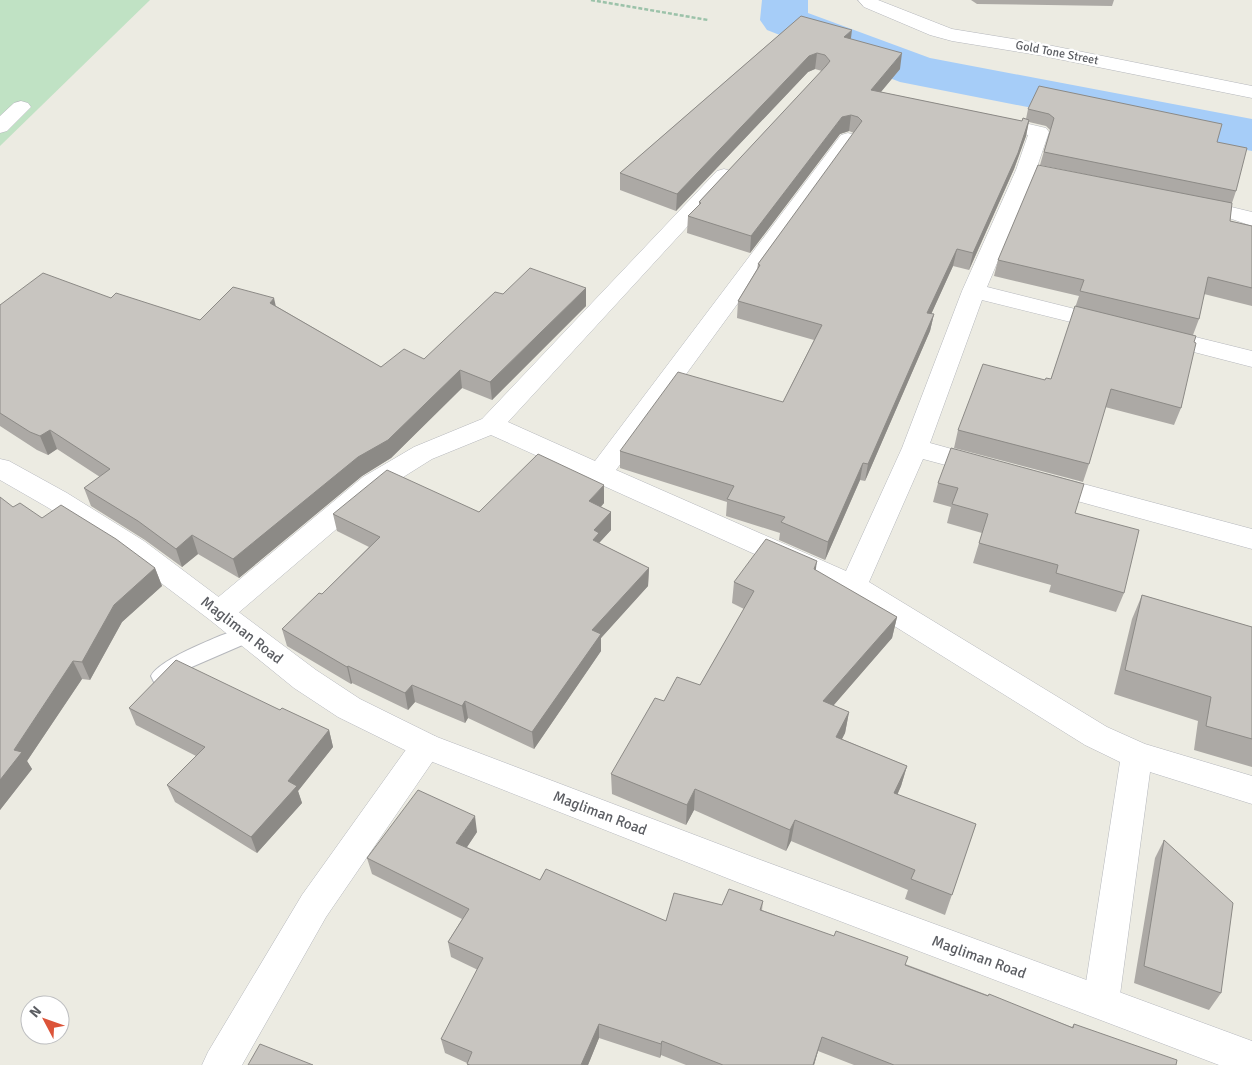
<svg xmlns="http://www.w3.org/2000/svg" width="1252" height="1065" font-family="Signika,sans-serif">
	<style>
		.green { fill: #c0e2c4 }
		.lines { fill: none; stroke-linecap: round; stroke-linejoin: round }
		.river { fill: #a6cdf8; fill-rule: evenodd }
		.lane-casing { stroke: #b5b7bc; stroke-width: 2 }
		.street-casing { stroke: #b5b7bc; stroke-width: 1 }
		.secondary-casing { stroke: #b6b8be; stroke-width: 1 }
		.path { stroke: #9bc2a9; stroke-width: 2.5; stroke-dasharray: 4 2; stroke-linecap: butt }
		.lane { fill: #fff; fill-rule: evenodd }
		.street { fill: #fff; fill-rule: evenodd }
		.secondary { fill: #fff; fill-rule: evenodd }
		.wall { fill: #aca9a5 }
		.shaded-wall { fill: #8c8a86 }
		.building { fill: #c8c5c0; stroke: #8c8a86 }
		.labels { text-anchor: middle; dominant-baseline: central; stroke-width: 4.5; stroke-linejoin: round; paint-order: stroke }
		.far-street-label { font-size: 12px; fill: #5b5d62; stroke: #fff }
		.street-label { font-size: 15px; fill: #5b5d62; stroke: #fff }
	</style>
	<rect width="100%" height="100%" fill="#ecebe2"/>
	<path class="green" d="M0 0H150L0 146Z"/>
	<g class="lines">
		<path class="river" d="M762 0H808V13L930 58 1252 119V151L900 82 767 30 760 20Z"/>
		<g class="lane-casing">
			<path id="lane" d="M247 626 254 628 257 634 254 640 187 669 168 682 161 684 154 682 151 676C160 658 226 633 247 626Z"/>
		</g>
		<g class="street-casing">
			<path id="street" d="M858 0H878L952 29 1038 43 1252 86V98L1038 55 952 41 930 35 864 7Z
				M21 101 28 103 31 107 7 131 0 133V116L14 103Z
				M990 115 1046 128 1049 132 1036 170 987 287 1115 319 1119 324 1115 329 1107 331 982 300 930 443 992 460 996 466 992 472 983 475 923 459 869 582 1107 727 1145 744 1252 776V804L1150 772 1119 1002 1114 1014 1101 1019 1088 1014 1083 1002 1120 762 1085 745 843 594 491 435 432 459 381 491 230 620 220 623 210 620 206 612 210 604 363 477 414 447 482 419 717 171 724 169 731 171 734 175 731 179 508 422 595 461 841 135 848 133 855 135 858 139 616 470 846 571 902 448 962 291 1016 170 1028 135 983 125 980 121 983 117Z
				M1194 198 1252 212V226L1226 217 1186 209 1183 204 1186 199Z
				M1159 328 1252 351V367L1151 341 1147 336 1151 331Z
				M1046 474 1252 529V549L1037 490 1033 483 1037 476Z
				M426 733 437 737 442 746 437 755 326 917 242 1065H202L208 1052 302 895 415 737Z"/>
		</g>
		<g class="secondary-casing">
			<path id="secondary" d="M0 459 9 461 67 493 144 541 316 670 360 699 437 737 758 859 1252 1041V1065H1219L737 882 415 755 338 717 294 688 210 620 124 555 47 507 0 480Z"/>
		</g>
		<path class="path" d="M591 0 708 20"/>
		<use href="#lane" class="lane"/>
		<use href="#street" class="street"/>
		<use href="#secondary" class="secondary"/>
	</g>
	<path class="wall" d="M971 0H1114L1112 6 977 4Z
		M801 16 851 39 900 69 881 92 1022 121 1026 119 1028 109 1217 142 1236 191 1232 203 1230 221 1252 226V306L1204 294 1199 319 1193 335 1181 408 1174 425 1105 407 1089 464 1083 482 954 448 958 430 1045 380 1051 379 1079 296 994 276 998 260 1099 177 1040 165 1050 130 1046 126 1029 122 1026 136 1014 169 969 270 953 266 931 314H934L930 331 865 481 860 480 825 560 779 540 780 533 726 516 727 502 620 468V451L783 402 814 340 737 318 738 301 757 269 758 264 854 133 849 131 840 134 750 253 687 233 688 216 699 205V202L822 71 815 69 808 72 676 211 620 190V173Z
		M503 294 586 306 492 400 462 388 391 458 362 476 239 578 198 554 182 567 145 540 91 506 84 488 100 477 57 449 48 455 37 450 0 426V305L111 298 200 320 276 306 381 367 424 359Z
		M938 483 1075 513 1124 593 1116 612 1049 592 1051 585 973 563 982 533 947 523 951 507 933 502Z
		M604 503 601 507 611 512V530L599 543 649 568 648 586 601 638V651L534 749 468 718 465 723 415 702 408 710 352 683 351 684 287 646 282 629 322 594 369 547 337 531 333 514 479 512Z
		M13 507 42 518 155 568 162 586 122 622 90 680 82 679 27 761 32 769 0 810Z
		M816 571 897 617 892 638 833 706 849 712 845 733 842 739 907 766 901 786 897 795 976 824 945 915 905 899 908 890 791 841 786 851 694 810 686 825 612 794 611 774 664 701 700 685 744 609 732 603 734 582Z
		M1142 595 1252 627V767L1194 750 1198 721 1114 694 1132 619Z
		M129 708 280 710 329 730 333 747 298 791 302 803 257 853 175 802 167 785 196 756 136 725Z
		M477 832 467 847 540 880 666 921 722 905 763 901 762 910 1072 1027 1074 1024 1176 1065H854L818 1051 814 1065H686L661 1055 660 1058 599 1038 588 1065H467V1063L445 1053 441 1039 478 970 451 957 448 942 462 919 372 874 367 858Z
		M1164 840 1221 993 1209 1010 1134 983 1155 858Z"/>
	<path class="shaded-wall" d="M852 30 850 46 844 37Z
		M817 53 815 69 808 72 676 211 677 194 809 56Z
		M902 53 900 69 869 106 871 90Z
		M851 115 849 131 840 134 750 253 751 236 842 117Z
		M1029 120 1026 136 1014 169 969 270 973 253Z
		M957 249 953 266 924 330 927 313Z
		M586 288V306L492 400 490 382Z
		M274 298 278 316 270 303Z
		M934 314 930 331 865 481 868 464Z
		M460 370 462 388 391 458 362 476 239 578 233 559Z
		M50 430 57 449 48 455 40 436Z
		M863 463 860 480 825 560 828 542Z
		M604 485V503L589 519V501Z
		M611 512V530L599 543 593 540 594 530Z
		M192 535 198 554 182 567 176 549Z
		M817 561 814 583V569Z
		M155 568 162 586 122 622 90 680 82 662 114 605Z
		M649 568 648 586 601 638V651L534 749 532 732 592 630Z
		M897 617 892 638 819 722 823 701Z
		M73 661 82 679 27 761 32 769 0 810V780L14 750Z
		M348 666 352 683 351 684 347 667Z
		M412 685 415 702 408 710 405 693Z
		M465 701 468 718 465 723 462 706Z
		M849 712 845 733 832 758 836 737Z
		M329 730 333 747 298 791 302 803 257 853 251 837 288 781Z
		M907 766 901 786 889 814 894 793Z
		M695 789 694 810 686 825 687 805Z
		M475 816 477 832 459 859 456 843Z
		M795 820 791 841 786 851 790 830Z
		M599 1024V1038L588 1065H581Z
		M822 1037 814 1065H813Z
		M662 1041 661 1055 660 1058 661 1044Z"/>
	<path class="building" d="M801 16 852 30 844 37 902 53 871 90 1022 121 1023 118 1029 120 1018 153 973 253 957 249 927 313 934 314 868 464 863 463 828 542 781 522 785 517 727 499 734 486 620 451 678 372 783 402 822 325 738 301 760 265 758 264 862 121 858 117 851 115 842 117 751 236 688 216 701 203 699 202 826 66 830 61 825 55 817 53 809 56 677 194 620 173Z
		M1039 86 1222 124 1217 142 1247 148 1236 191 1044 152 1054 118 1049 114 1028 109Z
		M1038 165 1232 203 1230 221 1252 226V288L1208 277 1199 319 1080 291 1084 280 998 260Z
		M530 268 586 288 490 382 460 370 388 440 358 457 233 559 192 535 176 549 138 521 84 488 110 469 50 430 40 436 30 432 0 413V305L43 273 111 298 116 293 200 320 233 287 274 298 270 303 381 367 404 349 424 359 495 292 503 294Z
		M1075 306 1196 336 1194 342 1196 343 1181 408 1111 389 1089 464 958 430 983 364 1045 380 1046 378 1051 379Z
		M951 448 1084 484 1075 513 1139 530 1124 593 1056 573 1058 565 979 543 988 514 952 504 958 488 938 483Z
		M538 454 604 485 589 501 611 512 594 530 599 533 593 540 649 568 592 630 601 634 532 732 465 701 462 706 412 685 405 693 348 666 347 667 282 629 319 593 322 594 380 537 333 514 387 470 479 512Z
		M0 497 13 507 20 503 42 518 61 505 116 539 155 568 114 605 82 662 73 661 14 750 22 752 0 780Z
		M766 539 817 561 814 569 897 617 823 701 849 712 836 737 907 766 894 793 976 824 952 895 911 879 915 870 795 820 790 830 695 789 687 805 611 774 655 698 664 701 677 677 700 685 754 591 734 582Z
		M1142 595 1252 627V739L1206 726 1211 697 1125 670Z
		M176 660 280 710 282 708 329 730 288 781 297 786 251 837 167 785 205 747 129 708Z
		M418 790 475 816 456 843 540 880 546 869 666 921 674 893 722 905 729 889 763 901 760 910 834 936 836 931 908 957 905 965 988 996 989 994 1073 1028 1074 1024 1177 1060 1176 1065H894L822 1037 813 1065H723L662 1041 661 1044 599 1024 581 1065H470L467 1064 472 1052 441 1039 483 958 448 942 469 909 367 858Z
		M1164 840 1233 903 1221 993 1144 966Z
		M260 1044 313 1065H248Z"/>
	<g class="labels">
		<g class="far-street-label">
			<text transform="translate(1057 53) rotate(11)">Gold Tone Street</text>
		</g>
		<g class="street-label">
			<text transform="translate(242 630) rotate(38)">Magliman Road</text>
			<text transform="translate(600 813) rotate(21)">Magliman Road</text>
			<text transform="translate(979 957) rotate(20)">Magliman Road</text>
		</g>
	</g>
	<g transform="translate(45 1020) rotate(311)"><circle r="24" fill="#ffffff" stroke="#bdbec0"/>
	<path d="M0-4L9 19L0 12L-9 19Z" fill="#dc5439"/>
	<text y="-8" font-size="14" font-weight="bold" text-anchor="middle" fill="#5b5d62">N</text>
	</g>
</svg>
